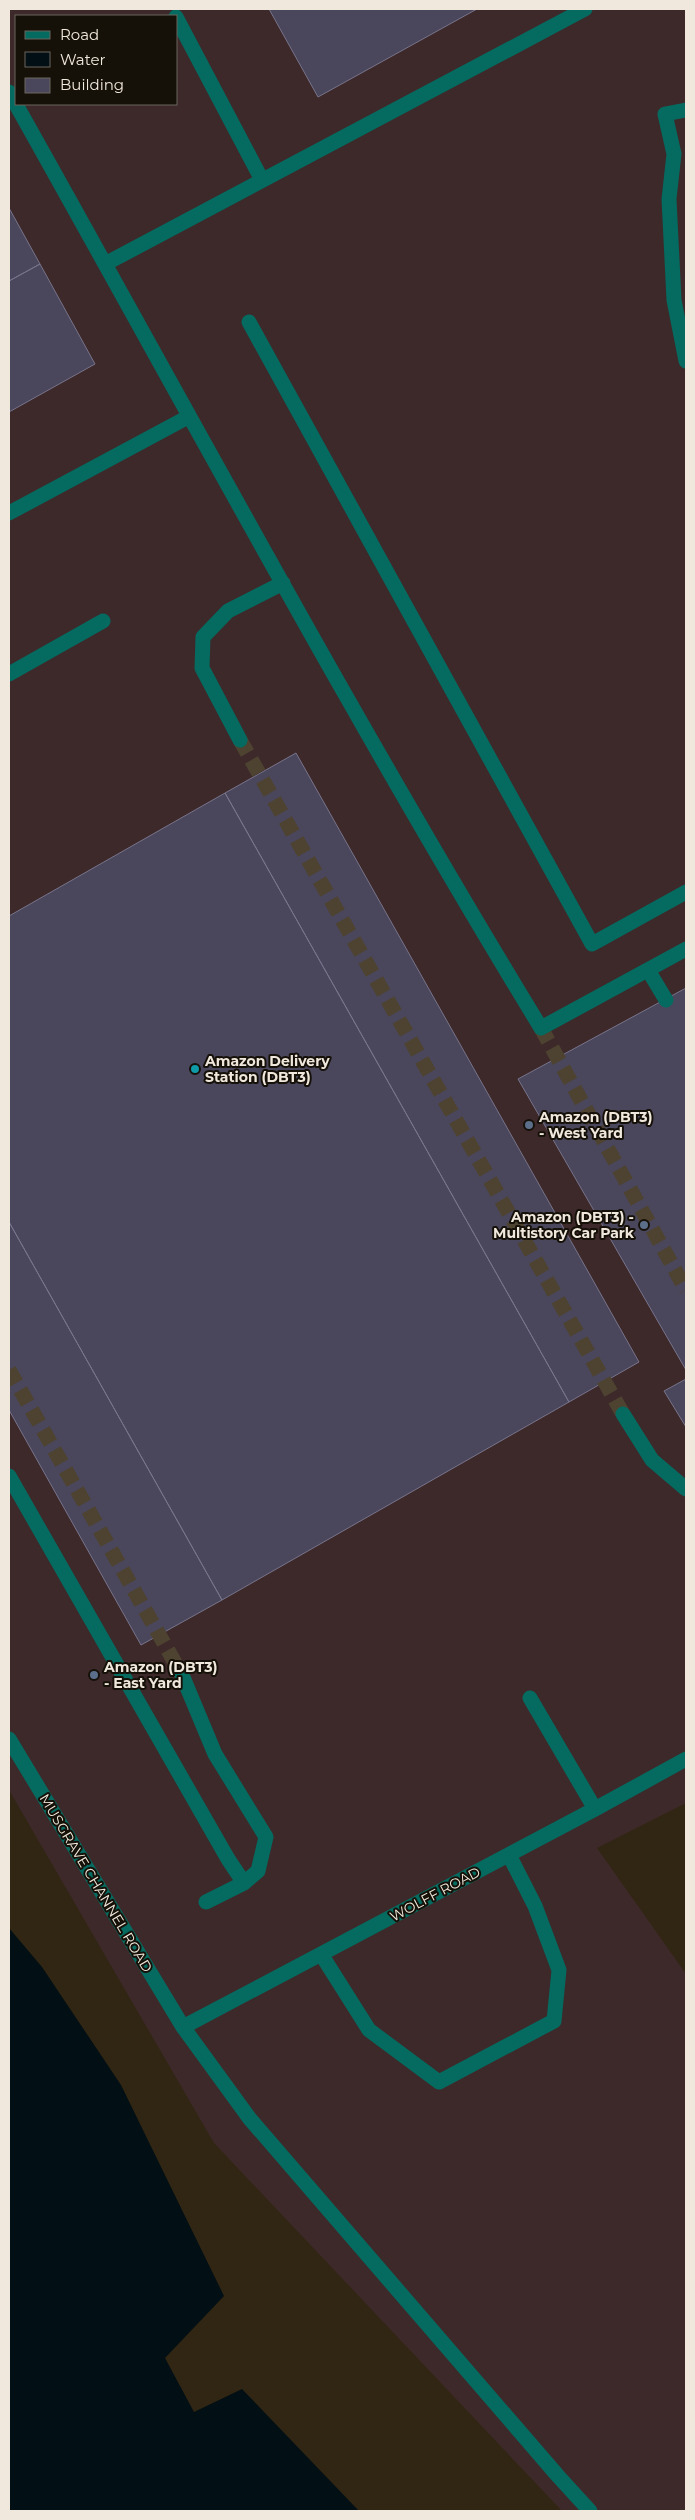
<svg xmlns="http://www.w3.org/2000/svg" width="695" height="2520" font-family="Montserrat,sans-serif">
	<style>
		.industrial { fill: #3d292a; fill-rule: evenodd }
		.water { fill: #020f14 }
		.building { fill: #4a475c; stroke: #78748b }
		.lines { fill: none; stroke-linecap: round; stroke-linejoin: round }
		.minor-tunnel { stroke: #4e4331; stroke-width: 15; stroke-dasharray: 15 8; stroke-linecap: butt }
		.minor { stroke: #056a5f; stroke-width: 15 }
		.culture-dot { fill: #0f9aa8; stroke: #151008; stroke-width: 2 }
		.service-dot { fill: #5c6f8a; stroke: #151008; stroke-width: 2 }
		.labels { text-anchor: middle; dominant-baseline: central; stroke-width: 4; stroke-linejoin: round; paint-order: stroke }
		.poi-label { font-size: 14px; font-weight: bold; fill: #f0e8dc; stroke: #151008; text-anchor: start }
		.street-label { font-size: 14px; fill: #f0e8dc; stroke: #151008 }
	</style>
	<rect width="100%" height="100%" fill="#312613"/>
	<path class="industrial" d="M9 9H686V1803L597 1848 686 1974V2511H562L214 2143 9 1790ZM16 16H176V104H16Z"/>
	<path class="water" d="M9 1928 42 1967 121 2085 224 2296 165 2358 194 2412 242 2389 359 2511H9Z"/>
	<path class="building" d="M269 9H477L318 97Z
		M9 208 40 264 9 281Z
		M40 264 95 364 9 412V281Z
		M296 753 639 1362 569 1402 225 793Z
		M225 793 569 1402 222 1600 9 1222V916Z
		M686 988V1370L518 1079Z
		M9 1222 222 1600 141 1645 9 1410Z
		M686 1379V1427L664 1391Z"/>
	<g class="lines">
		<path class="minor-tunnel" d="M240 740 623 1414
			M541 1028 686 1290
			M9 1370 182 1675"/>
		<path class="minor" d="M176 17 262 180
			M9 92C185 405 354 722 541 1028L686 949
			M686 110 665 114 674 154 669 199 674 300 686 361
			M105 264 585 9
			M249 322 592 944 686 892
			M9 513 188 417
			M9 674 103 621
			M240 740 202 668 203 637 228 611 283 583
			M648 970 666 1000
			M623 1414 652 1460 686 1489
			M9 1476 228 1859 244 1883
			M182 1675 215 1754 266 1837 258 1871 244 1883 206 1902
			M530 1698 595 1809
			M9 1739 183 2027 250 2119 558 2476 590 2511
			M321 1954 369 2030 439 2082 554 2021 559 1970 535 1906 509 1855
			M183 2027 595 1809 686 1759"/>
	</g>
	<circle class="culture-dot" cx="195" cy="1069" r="5"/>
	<g class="service-dot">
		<circle cx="529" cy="1125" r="5"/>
		<circle cx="644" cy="1225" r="5"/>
		<circle cx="94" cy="1675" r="5"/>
	</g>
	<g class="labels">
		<g class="poi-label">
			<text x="205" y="1061">Amazon Delivery<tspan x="205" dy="16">Station (DBT3)</tspan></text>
			<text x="539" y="1117">Amazon (DBT3)<tspan x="539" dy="16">- West Yard</tspan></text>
			<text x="634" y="1217" text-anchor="end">Amazon (DBT3) -<tspan x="634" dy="16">Multistory Car Park</tspan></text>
			<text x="104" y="1667">Amazon (DBT3)<tspan x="104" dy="16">- East Yard</tspan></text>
		</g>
		<g class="street-label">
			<text transform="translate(96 1883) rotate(59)">MUSGRAVE CHANNEL ROAD</text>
			<text transform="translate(435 1894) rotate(-28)">WOLFF ROAD</text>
		</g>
	</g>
	<rect width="695" height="2520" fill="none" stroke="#f0e8dc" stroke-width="20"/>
	<rect x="15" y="15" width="162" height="90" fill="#151008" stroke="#6d665d"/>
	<rect x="25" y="31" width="25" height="8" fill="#056a5f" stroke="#6d665d"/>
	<text x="60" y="40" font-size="15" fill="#f0e8dc">Road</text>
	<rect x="25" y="52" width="25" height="15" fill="#020f14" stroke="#6d665d"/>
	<text x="60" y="65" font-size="15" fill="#f0e8dc">Water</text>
	<rect x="25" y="78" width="25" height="15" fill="#4a475c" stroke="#6d665d"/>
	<text x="60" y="90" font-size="15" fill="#f0e8dc">Building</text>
</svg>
